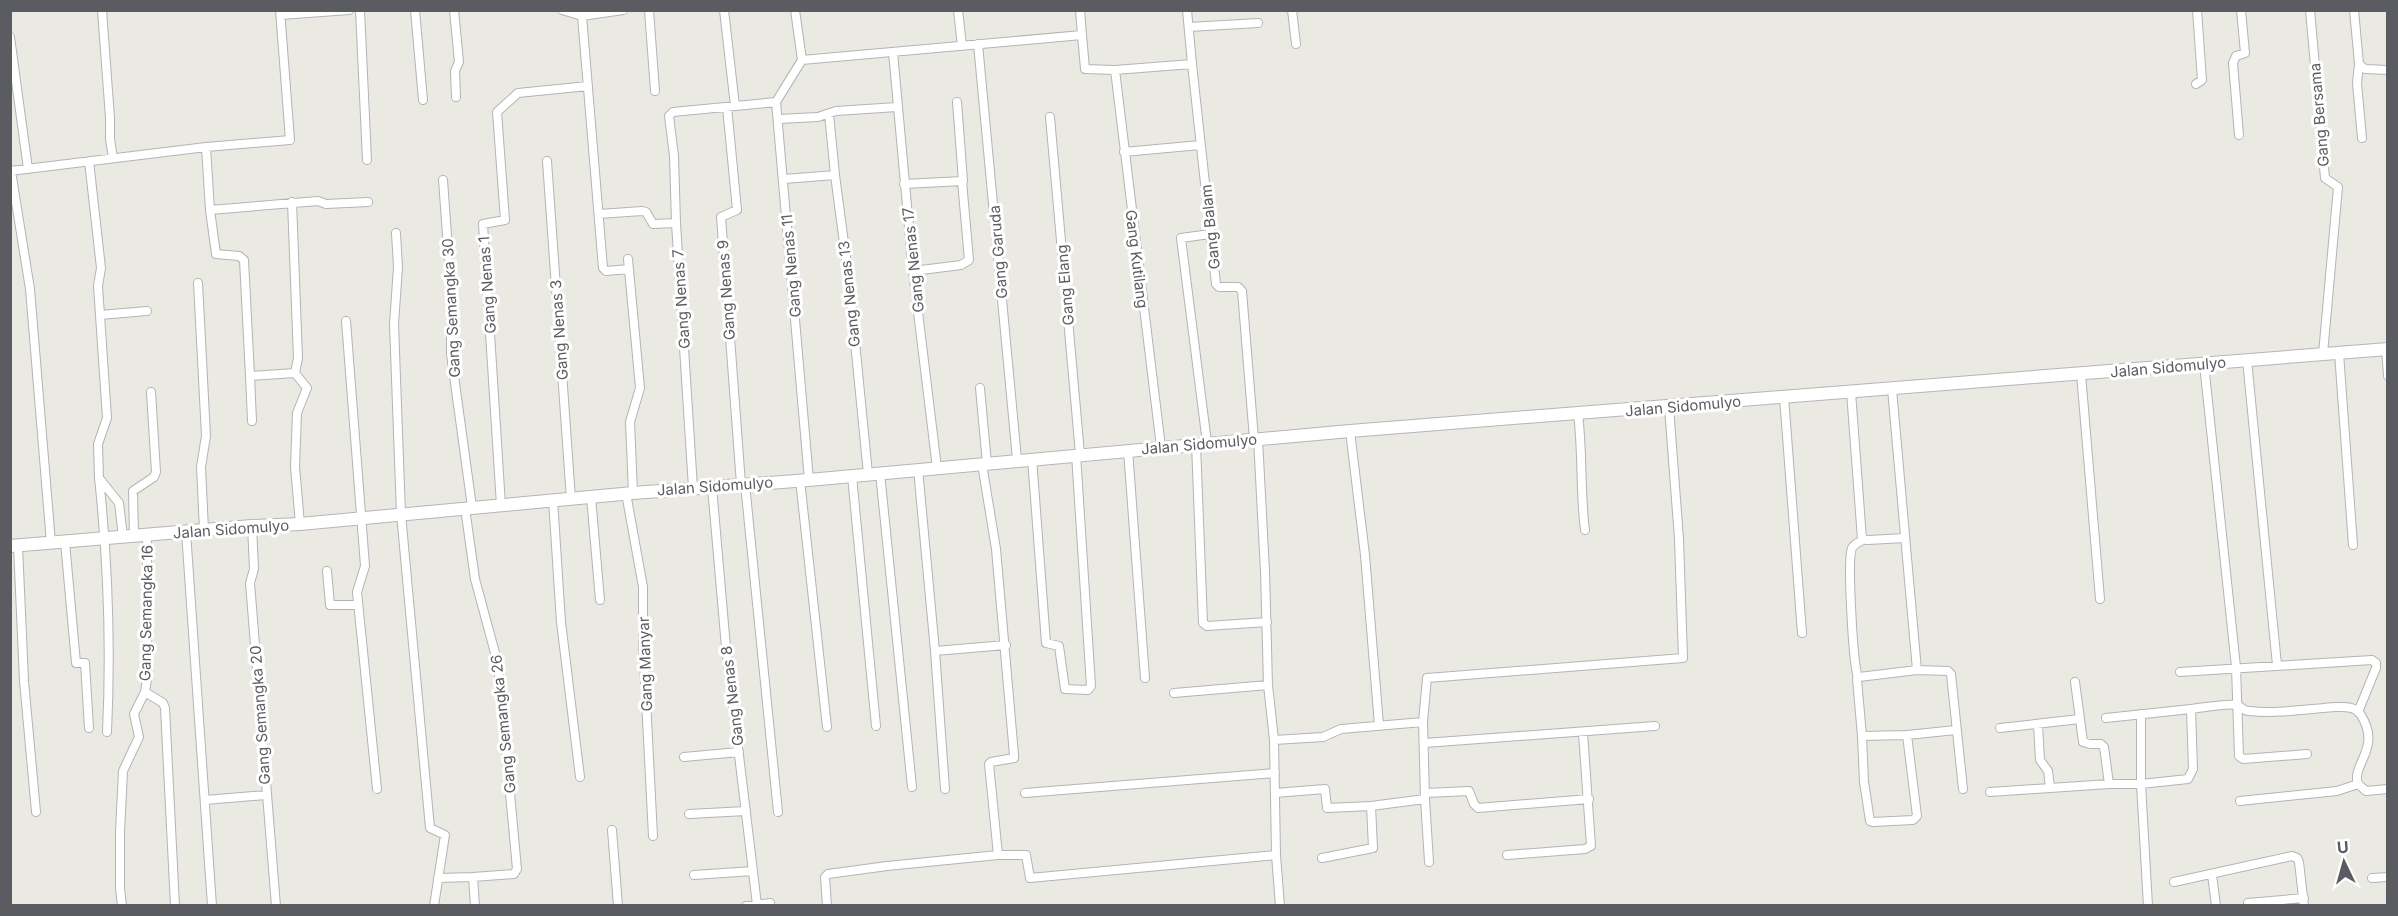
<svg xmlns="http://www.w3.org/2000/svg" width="2398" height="916" font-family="Inter,sans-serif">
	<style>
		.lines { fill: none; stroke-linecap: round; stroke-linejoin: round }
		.street-casing { stroke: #b2b4b8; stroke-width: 10 }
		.secondary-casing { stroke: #b4b5bb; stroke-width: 14 }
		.street { stroke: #fff; stroke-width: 8 }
		.secondary { stroke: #fff; stroke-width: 12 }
		.labels { text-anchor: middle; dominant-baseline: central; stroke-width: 6; stroke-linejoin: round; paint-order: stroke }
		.street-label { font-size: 15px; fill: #5a5c61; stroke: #fff }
	</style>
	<rect width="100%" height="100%" fill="#ebeae2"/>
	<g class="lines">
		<g class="street-casing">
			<path id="street" d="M102 10 110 118V139L113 158
				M360 10 367 160
				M415 10 423 100
				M454 10 459 62 455 71 456 97
				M562 10 582 16 623 10
				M649 10 655 91
				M724 10 735 106
				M795 10 802 60 1082 35 1085 69 1115 70 1192 64 1187 10
				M958 10 962 46
				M1080 10 1082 35
				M1292 10 1296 44
				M2310 10 2325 178 2338 187 2323 354
				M2354 10 2359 64 2365 69 2388 70
				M281 15 349 10
				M582 16 603 268 606 271 629 269
				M1189 27 1258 23
				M10 37 28 169
				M978 44 1017 459
				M893 52 913 271 937 468
				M802 60 776 102 809 480
				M1192 64 1216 284 1219 287H1238L1242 291 1254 439
				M2359 64 2357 83 2362 138
				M1115 70 1161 447
				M2196 84 2202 80 2197 10
				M727 107 737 210 721 217 741 484
				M829 114 835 175 849 281 868 474
				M1050 117 1080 454
				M779 119 818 117 836 111 897 107
				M2239 135 2233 63 2236 56 2245 53 2241 10
				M206 147 210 210 216 254 239 256 244 260 250 376 295 373 307 388 297 413 295 467 300 524
				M1124 152 1200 145
				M89 161 101 268 98 286 107 418 98 444 99 478 119 503 123 537
				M547 161 571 499
				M10 171 206 147 290 140 280 10
				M11 171 30 289 51 543
				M784 179 835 175
				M443 180 451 290V354L472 507
				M904 184 963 181 957 102
				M292 202 298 358 295 373
				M210 210 318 201 326 204 368 202
				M599 214 642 211 646 212 653 224 676 223
				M396 233 398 267 394 324 401 514 430 828 445 835 434 906
				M628 259 640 388 630 422 633 493
				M913 271 961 265 969 260 962 181
				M198 283 206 436 201 467 204 530
				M100 315 147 311
				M346 321 365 566 357 592 377 789
				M2386 349 2388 376
				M2339 353 2353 545
				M2247 360 2277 665
				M2204 364 2236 667 2239 756 2243 759 2307 754
				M2081 374 2100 599
				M250 376 252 421
				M980 388 987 464
				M1892 389 1917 670
				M1851 392 1862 539 1868 540 1905 538
				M1784 397 1802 633
				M1578 414C1583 454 1580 492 1585 530
				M1350 431 1365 555 1379 725
				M1258 439 1265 571 1268 685 1274 740 1276 855 1280 906
				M1207 443 1181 238 1210 234
				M1196 444 1203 623 1207 626 1267 622
				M1128 450 1145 678
				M1032 458 1046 643 1059 646 1065 689 1088 690 1091 686 1076 454
				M918 469 935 651 945 789
				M880 473 912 787
				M852 476 876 726
				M99 478C108 562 111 647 107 732
				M800 480 827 727
				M745 484 778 812
				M712 487 726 647 757 905
				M693 488 676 223 674 156 669 116 673 112 776 102
				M626 493 643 587V642L653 836
				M591 497 600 600
				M553 500 561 622 580 777
				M501 505 483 224 505 220 497 112 518 93 588 86
				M465 508 475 579 498 664 517 869 514 874 473 877 475 906
				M252 526 254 569 250 583 276 906
				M186 532 212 906
				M134 536 133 491 154 477 156 472 151 392
				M65 542 76 663H85L89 728
				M18 546 24 681 36 812
				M327 571 330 605H358
				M935 651 1006 645
				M2180 672 2372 660 2376 663V668L2358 712
				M1858 678C1853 663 1847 559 1852 548 1855 543 1859 542 1863 540
				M2075 682 2080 719
				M145 692 163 703 165 708 175 906
				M1174 693 1268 685
				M2141 714V784L2148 906
				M2106 718 2191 709
				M2038 725 2040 760 2048 771 2050 787
				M2000 728 2080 719 2083 742 2090 744H2101L2104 747 2109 784
				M1907 735 1956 730
				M1862 736 1864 782 1870 821 1873 822 1913 820 1917 816 1907 735 1862 736 1857 679 1859 677 1917 670 1948 671 1951 674 1963 789
				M1274 740 1323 737 1341 729 1423 722
				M1425 743 1655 726
				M684 757 739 752
				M1990 792 2109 784H2141L2188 779 2193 769 2191 709C2201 708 2227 703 2237 705 2242 707 2243 711 2249 711 2278 714 2307 709 2336 707 2345 707 2355 706 2361 715 2382 749 2351 764 2358 784L2366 791 2388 789
				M1025 793 1275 773
				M1275 793 1325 789 1327 808 1371 806
				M1426 793 1469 791 1474 804 1478 808 1589 799
				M1425 799 1429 862
				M205 800 266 795
				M2240 801 2337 791 2358 784
				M689 814 746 811
				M612 830 618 906
				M998 855H1026L1030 878 1276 855
				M1507 855 1585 849 1591 846 1583 733
				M1322 858 1373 848 1371 806 1425 799 1423 722 1427 678 1683 658 1679 539 1669 407
				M694 875 753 871
				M2212 875 2216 906
				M438 878 473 877
				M2372 878 2388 877
				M2174 882 2292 856 2297 858 2299 862 2304 906
				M2248 903 2304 898
				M122 906 120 888V832L123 771 139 737 134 714 145 692 147 679V535
				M746 906 770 903
				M827 906 825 877 828 874 887 866 998 855 989 764 991 762 1014 758V755L996 549 982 464"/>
		</g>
		<g class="secondary-casing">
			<path id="secondary" d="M10 546 252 526 300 524 633 493 809 480 1350 431 2388 349"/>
		</g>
		<use href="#street" class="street"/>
		<use href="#secondary" class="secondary"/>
	</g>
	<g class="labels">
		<g class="street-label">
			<text transform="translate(2319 115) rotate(-95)">Gang Bersama</text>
			<text transform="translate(1210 227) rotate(-96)">Gang Balam</text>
			<text transform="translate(998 252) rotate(-95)">Gang Garuda</text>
			<text transform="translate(1137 259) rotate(83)">Gang Kutilang</text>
			<text transform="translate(913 260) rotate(-96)">Gang Nenas 17</text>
			<text transform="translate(791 266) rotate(-95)">Gang Nenas 11</text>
			<text transform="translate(487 285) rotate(-94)">Gang Nenas 1</text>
			<text transform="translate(1065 285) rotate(-95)">Gang Elang</text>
			<text transform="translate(726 290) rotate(-94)">Gang Nenas 9</text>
			<text transform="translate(849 294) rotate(-96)">Gang Nenas 13</text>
			<text transform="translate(681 299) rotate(-94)">Gang Nenas 7</text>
			<text transform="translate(451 308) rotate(-93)">Gang Semangka 30</text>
			<text transform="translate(559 330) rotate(-94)">Gang Nenas 3</text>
			<text transform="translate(2168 367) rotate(-5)">Jalan Sidomulyo</text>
			<text transform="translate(1683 406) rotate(-5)">Jalan Sidomulyo</text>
			<text transform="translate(1199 444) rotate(-5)">Jalan Sidomulyo</text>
			<text transform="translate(715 486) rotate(-4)">Jalan Sidomulyo</text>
			<text transform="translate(231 529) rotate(-4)">Jalan Sidomulyo</text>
			<text transform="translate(146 613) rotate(-89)">Gang Semangka 16</text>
			<text transform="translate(645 664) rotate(-92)">Gang Manyar</text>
			<text transform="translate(732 696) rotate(-97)">Gang Nenas 8</text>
			<text transform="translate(260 715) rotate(-94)">Gang Semangka 20</text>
			<text transform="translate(503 724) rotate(-96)">Gang Semangka 26</text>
		</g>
	</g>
	<rect width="2398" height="916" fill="none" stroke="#5a5c61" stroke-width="24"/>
	<g transform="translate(2344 862) rotate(355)" stroke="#ffffff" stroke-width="4.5" paint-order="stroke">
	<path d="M0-4.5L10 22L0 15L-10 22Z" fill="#5a5c61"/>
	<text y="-9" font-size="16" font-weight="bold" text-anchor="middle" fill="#5a5c61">U</text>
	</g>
</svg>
